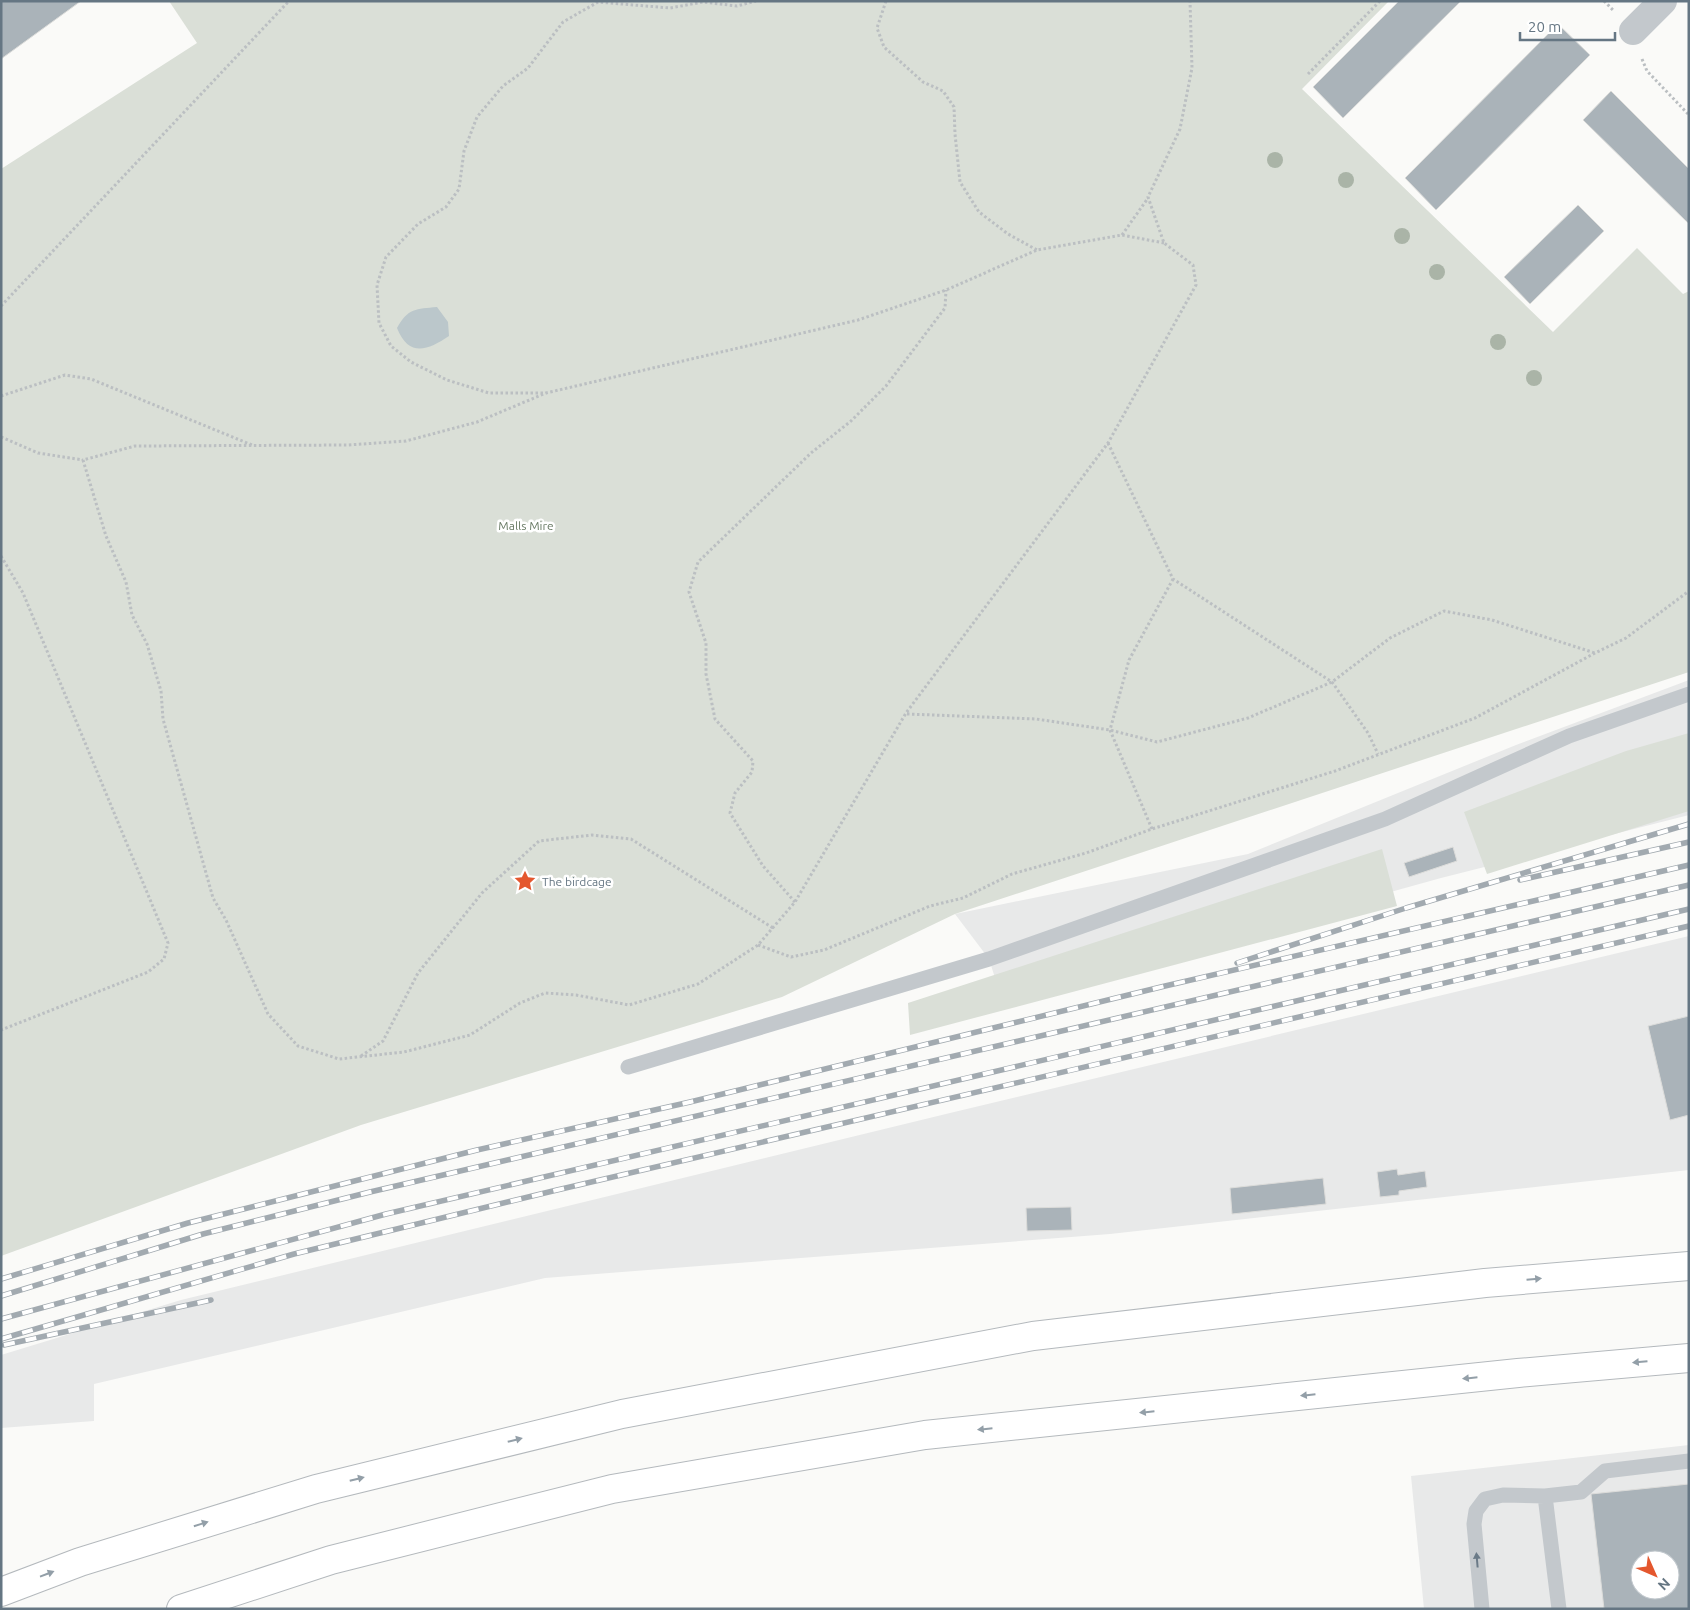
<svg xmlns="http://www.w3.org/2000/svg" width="1690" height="1610" font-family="Ubuntu,sans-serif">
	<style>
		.built { fill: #e8e9e9; fill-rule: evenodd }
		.green { fill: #dadfd7 }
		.water { fill: #bbc7cb }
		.building { fill: #aab3b9; stroke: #dcdcda; fill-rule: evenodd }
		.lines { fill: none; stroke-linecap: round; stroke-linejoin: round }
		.highway-casing { stroke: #b4b9bd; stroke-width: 30 }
		.path { stroke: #bbbfc2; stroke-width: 3; stroke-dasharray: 2.5 2.5; stroke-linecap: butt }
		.lane { stroke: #c3c8cc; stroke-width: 15 }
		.street { stroke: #c3c8cc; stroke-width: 28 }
		.highway { stroke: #fff; stroke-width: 28 }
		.rail-casing { stroke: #a2aab0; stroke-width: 5.5 }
		.rail { stroke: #fff; stroke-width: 4; stroke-dasharray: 11; stroke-linecap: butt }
		.tree { fill: #aab4a7 }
		.oneway { fill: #939fa8 }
		.oneway2 { fill: #6a7a87 }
		.labels { text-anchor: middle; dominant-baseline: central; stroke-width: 5; stroke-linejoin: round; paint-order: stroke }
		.park-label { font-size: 12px; fill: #687a64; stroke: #fff }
		.poi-label { font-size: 12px; fill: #657683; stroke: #fff; text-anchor: start }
	</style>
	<rect width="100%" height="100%" fill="#fafaf8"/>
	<path class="built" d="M1689 680V815L1441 878 1002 1000 989 959 955 914 1248 854 1516 745Z
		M1689 936V1170L1110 1234 545 1278 94 1384V1421L1 1428V1355L181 1300 950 1113Z
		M1689 1445V1609H1424L1411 1476ZM1640 1560H1670V1590H1640Z"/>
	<path class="green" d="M169 1H1389L1302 89 1553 332 1637 248 1683 294 1689 291V672L955 914 782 997 361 1125 1 1256V169L197 43Z
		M1689 733V811L1487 874 1464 812 1626 751Z
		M1382 849 1397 906 910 1035 908 1003Z"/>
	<path class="water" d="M437 307 448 322 449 336C428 350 409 358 397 328 408 308 416 309 437 307Z"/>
	<path class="building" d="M1 1H81L1 59Z
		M1399 1H1461L1343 118 1313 87Z
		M1558 24 1590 55 1436 210 1405 178Z
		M1611 91 1689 169V224L1583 120Z
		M1578 205 1604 231 1530 304 1504 277Z
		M1453 847 1457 861 1409 877 1404 863Z
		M1689 1016V1115L1670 1120 1648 1026Z
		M1397 1169 1398 1175 1425 1171 1427 1187 1399 1191V1195L1380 1197 1377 1172Z
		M1323 1178 1326 1204 1232 1214 1230 1188Z
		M1071 1207 1072 1230 1027 1231 1026 1208Z
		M1689 1484V1609H1604L1591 1494ZM1640 1560H1670V1590H1640Z"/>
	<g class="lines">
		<g class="highway-casing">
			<path id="highway" d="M1 1592 80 1562 316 1489 622 1414 1033 1336 1485 1283 1689 1266
				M181 1609 331 1560 612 1489 925 1435 1518 1373 1689 1358"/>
		</g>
		<path class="path" d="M886 1 877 28 884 47 923 82 943 91 954 107 955 134 960 182 979 212 1008 234 1037 250
			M1604 1 1613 10
			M1642 59 1647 71 1689 115
			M1308 74 1380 1
			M1122 235 1148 198
			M1164 243 1122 235 1037 250 946 290 858 320 546 393 477 422 406 441 348 445 135 446 83 460 106 536 126 582 132 615 147 644 161 691 163 719 213 898 226 920 268 1014 298 1046 339 1059 404 1052 470 1035 520 1003 545 993 576 995 629 1005 698 984 758 945 795 902 906 713 1108 443 1196 285 1193 265 1164 243 1148 197 1180 129 1192 68 1190 1
			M1 306 289 1
			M543 393H489L447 380 411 362 391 346 379 323 377 285 386 257 418 224 446 207 459 189 464 151 477 117 503 86 528 68 563 22 598 2 670 8 703 2 737 6 756 1
			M1 396 65 375 91 379 252 445
			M1 437 38 453 83 460
			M1108 443 1173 579 1332 682 1368 733 1378 754
			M1 556 23 593 168 943 164 959 148 972 1 1030
			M907 714 1036 719 1110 730 1157 742 1248 718 1332 682 1390 638 1444 611 1492 620 1595 653
			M1152 829 1110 730 1129 660 1173 579
			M795 902 763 866 730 813 735 793 752 772 753 761 715 719 706 674V643L689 592 698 562 811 453 851 421 886 386 945 308 946 290
			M758 945 791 957 824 950 930 906 963 898 1012 874 1086 853 1152 829 1335 771 1475 718 1595 653 1626 638 1689 591
			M361 1056 383 1041 418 973 482 893 539 841 592 835 631 839 773 928"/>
		<path class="lane" d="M628 1067 989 959 1385 819 1569 736 1689 694
			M1545 1496 1559 1609
			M1482 1609 1474 1524 1476 1511 1485 1499 1503 1495 1545 1496 1581 1492 1605 1471 1689 1461"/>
		<path class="street" d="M1633 31 1663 1"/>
		<use href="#highway" class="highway"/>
		<g class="rail-casing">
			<path id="rail" d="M1520 880 1689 842
				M1237 963 1406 908 1689 824
				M1 1279 188 1223 477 1150 690 1102 1165 986 1689 865
				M1 1296 203 1234 370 1192 1689 885
				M1 1319 386 1214 1689 909
				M1 1339 294 1254 557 1190 1689 926
				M4 1345 211 1300"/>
		</g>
		<use href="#rail" class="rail"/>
	</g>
	<g class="tree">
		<circle cx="1275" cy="160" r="8"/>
		<circle cx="1346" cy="180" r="8"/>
		<circle cx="1402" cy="236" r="8"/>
		<circle cx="1437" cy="272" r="8"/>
		<circle cx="1498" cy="342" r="8"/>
		<circle cx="1534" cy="378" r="8"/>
	</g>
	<defs><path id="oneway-solid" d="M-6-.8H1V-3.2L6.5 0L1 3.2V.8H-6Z" transform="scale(1.25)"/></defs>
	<g class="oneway">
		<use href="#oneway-solid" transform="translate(1534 1279) rotate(-5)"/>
		<use href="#oneway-solid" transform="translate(1640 1362) rotate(175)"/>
		<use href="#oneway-solid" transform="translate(1470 1378) rotate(174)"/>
		<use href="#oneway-solid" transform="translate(1308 1395) rotate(174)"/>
		<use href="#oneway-solid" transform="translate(1147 1412) rotate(174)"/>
		<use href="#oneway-solid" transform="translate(985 1429) rotate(174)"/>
		<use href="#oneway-solid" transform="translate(515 1440) rotate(-14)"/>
		<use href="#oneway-solid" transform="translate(357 1479) rotate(-14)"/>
		<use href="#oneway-solid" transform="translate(201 1524) rotate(-17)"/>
		<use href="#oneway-solid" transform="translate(47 1574) rotate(-21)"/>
	</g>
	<use class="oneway2" href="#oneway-solid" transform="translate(1477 1560) rotate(-95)"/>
	<defs>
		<g id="sight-bare" transform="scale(1.725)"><path d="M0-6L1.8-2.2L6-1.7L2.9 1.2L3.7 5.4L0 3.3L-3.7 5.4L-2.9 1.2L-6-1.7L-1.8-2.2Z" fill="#e4572e" stroke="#fff" stroke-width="2.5" paint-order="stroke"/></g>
	</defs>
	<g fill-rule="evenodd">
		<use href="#sight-bare" x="525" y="881"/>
	</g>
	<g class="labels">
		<g class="park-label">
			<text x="526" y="525">Malls Mire</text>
		</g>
		<g class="poi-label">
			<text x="542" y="881">The birdcage</text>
		</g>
	</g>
	<rect width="1690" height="1610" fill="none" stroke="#657683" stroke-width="5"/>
	<g transform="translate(1655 1575) rotate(135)"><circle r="24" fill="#ffffff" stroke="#c1c8cd"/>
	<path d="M0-4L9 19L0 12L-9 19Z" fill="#e4572e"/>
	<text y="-8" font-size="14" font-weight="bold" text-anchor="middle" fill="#657683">N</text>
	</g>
	<path d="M1520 32v8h95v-8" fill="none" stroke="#657683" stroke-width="2.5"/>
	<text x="1528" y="32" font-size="15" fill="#657683" stroke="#ffffff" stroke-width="4" paint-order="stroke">20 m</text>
</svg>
